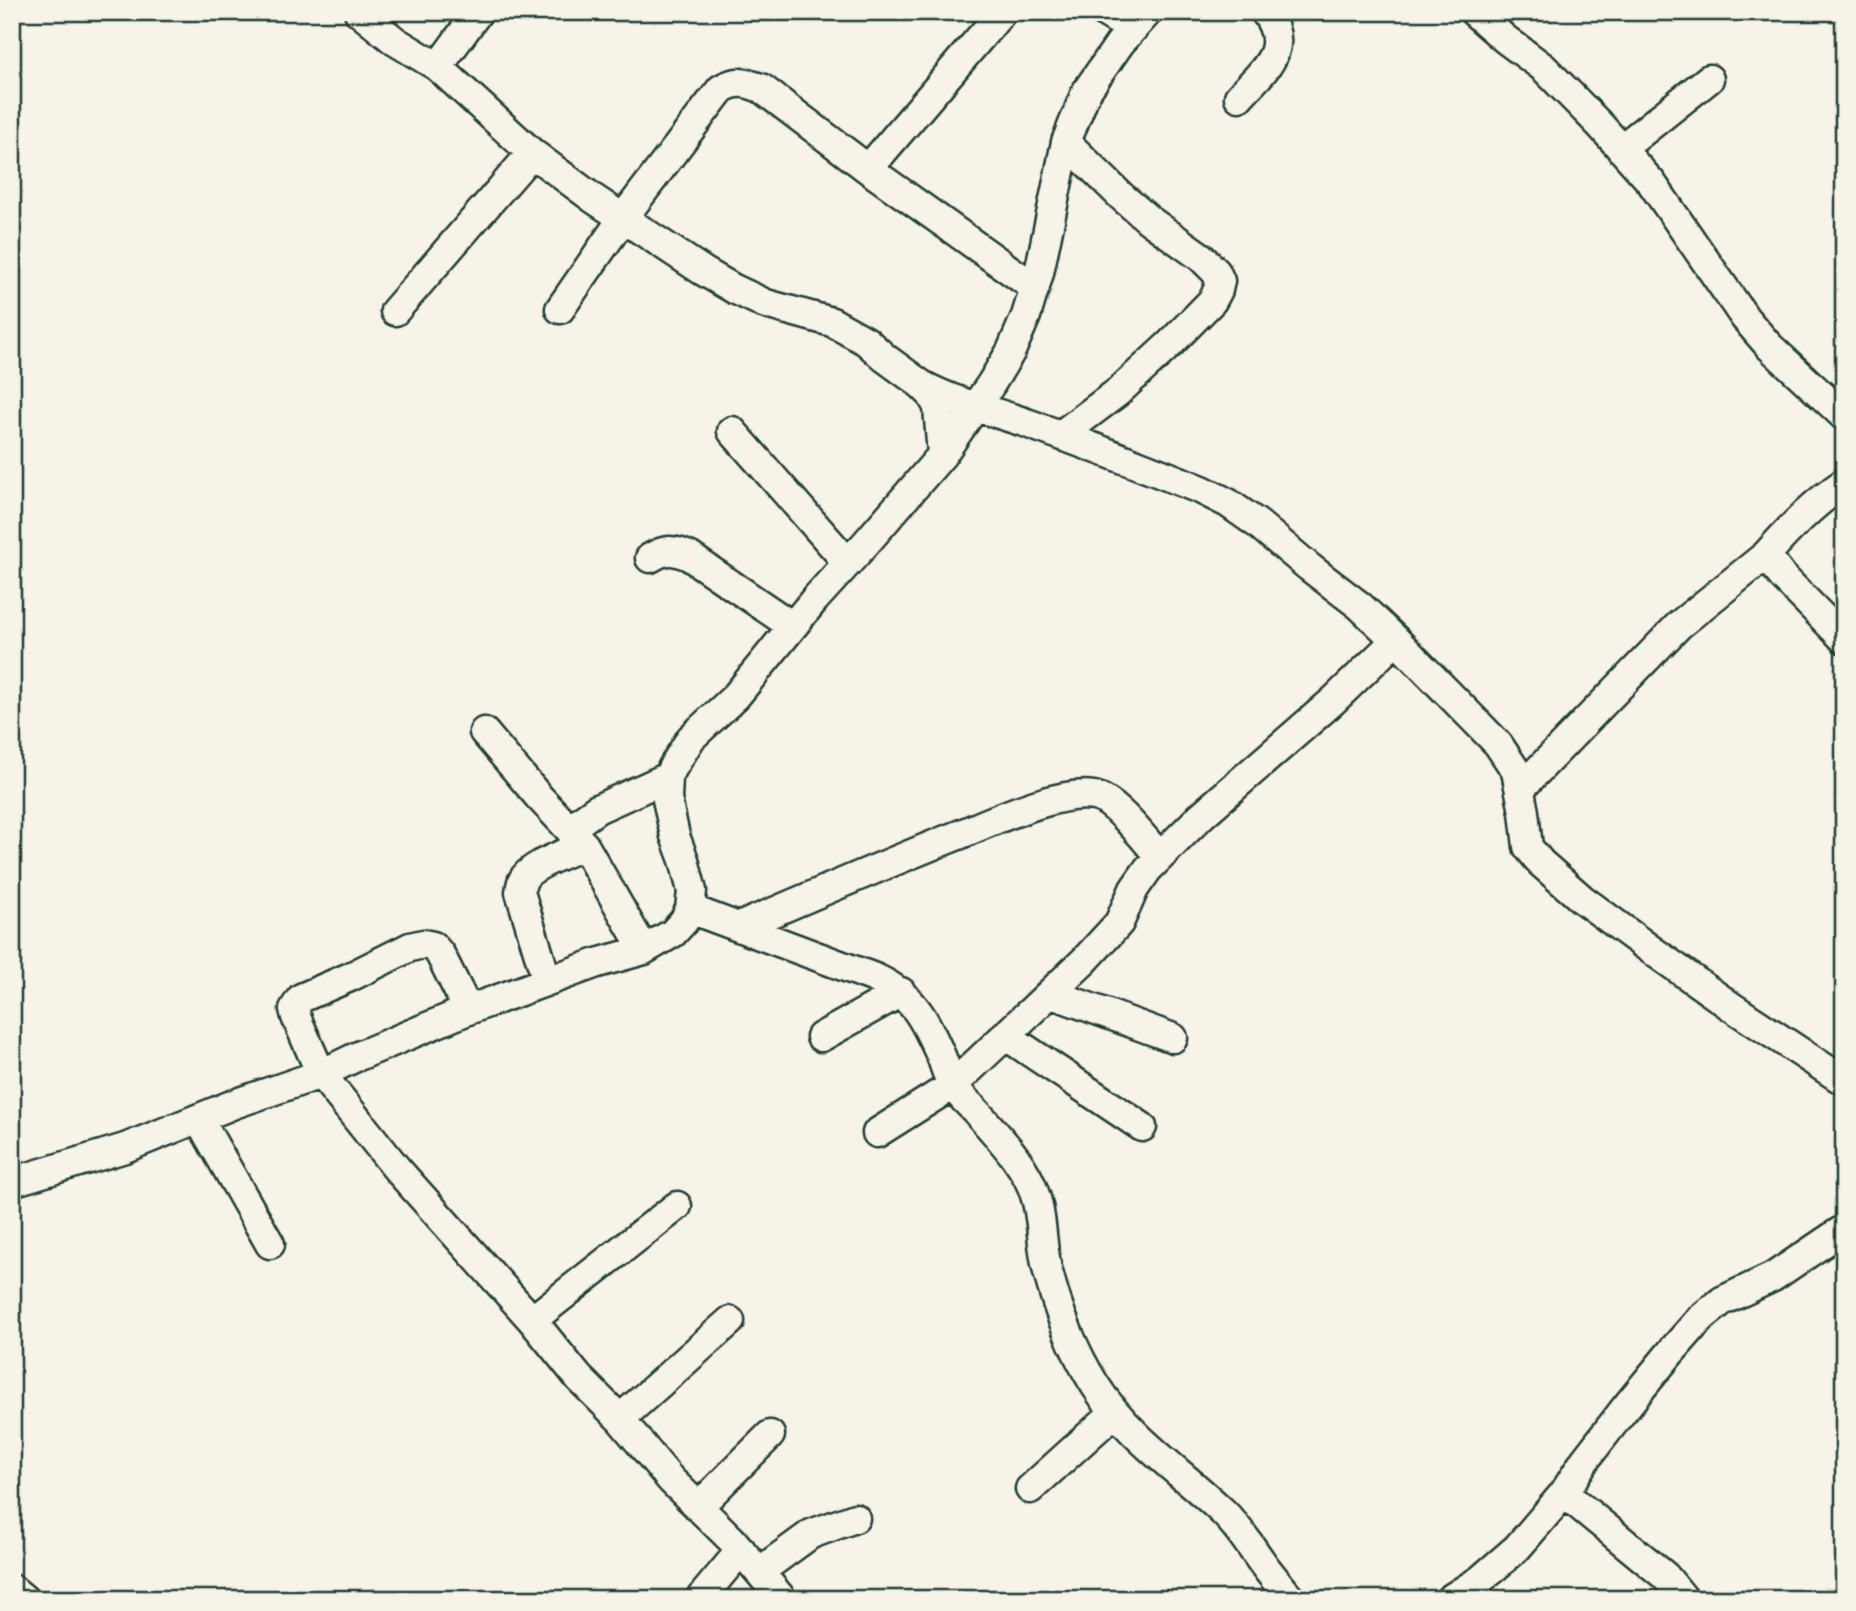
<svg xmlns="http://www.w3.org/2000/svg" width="1856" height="1611" font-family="'Gochi Hand',sans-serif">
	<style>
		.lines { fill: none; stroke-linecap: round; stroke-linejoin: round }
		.minor-casing { stroke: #1f3d34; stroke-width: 33 }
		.minor { stroke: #f7f3e8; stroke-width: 28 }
	</style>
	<rect width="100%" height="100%" fill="#f7f3e8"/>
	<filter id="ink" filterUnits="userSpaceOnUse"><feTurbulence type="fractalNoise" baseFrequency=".0143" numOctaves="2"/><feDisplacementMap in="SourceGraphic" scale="14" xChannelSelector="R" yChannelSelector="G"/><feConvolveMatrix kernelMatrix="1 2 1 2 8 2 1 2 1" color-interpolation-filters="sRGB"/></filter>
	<g filter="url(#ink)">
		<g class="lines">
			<g class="minor-casing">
				<path id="minor" d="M359 12 395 41 438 67 532 153 594 199 703 271 734 289 766 304 832 322 866 341 885 358 922 385 931 394 938 407 942 455
					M1104 12 1132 29
					M1474 12 1505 39 1544 68 1600 125 1651 182 1745 318 1769 346 1844 416
					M438 67 478 12
					M1239 97C1263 70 1293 50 1265 12
					M1621 149 1709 79
					M868 169 1002 12
					M560 309 623 218 721 89C737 80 744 82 761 88L868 169 1035 288
					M395 311 532 153
					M922 385C957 404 994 411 1032 425 1089 445 1145 467 1202 490L1228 503 1258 524 1309 567 1360 606 1396 640 1498 744 1516 771 1524 812 1528 847 1541 863 1582 899 1650 949 1732 1007 1844 1081
					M732 431 848 563
					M1061 435 1118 392 1170 344 1212 301 1218 290 1220 281 1216 272 1201 257 1149 220 1121 196 1066 142
					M1844 483C1814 503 1790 528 1766 555L1783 577 1844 639
					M650 558C665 549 673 549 689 556L792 626
					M484 732 539 797 569 829
					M1520 789 1679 625 1766 555
					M690 909 875 978C914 996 924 1018 941 1056 945 1065 947 1077 953 1085 958 1094 967 1102 974 1109 995 1133 1026 1164 1035 1195 1043 1218 1041 1244 1047 1268 1057 1308 1073 1350 1095 1385 1128 1437 1179 1470 1222 1511 1238 1526 1249 1544 1261 1561 1270 1574 1281 1586 1291 1599
					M739 927C811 896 883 865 956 836 991 822 1057 790 1094 796 1114 799 1146 841 1160 857
					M644 950 584 845 569 829 597 809 668 777
					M547 981 520 892C521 888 521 883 523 880 530 865 568 853 584 845
					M1050 993 1173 1038
					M468 1010 440 954 433 946 423 944 410 947 350 977 301 998 294 1009 296 1017 321 1074 397 1169 532 1320 579 1378 620 1419 671 1480 732 1540 782 1599
					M1005 1035 1142 1127
					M821 1037 901 992
					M199 1119 270 1244
					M877 1133 953 1085 1084 961 1119 923 1134 889 1148 869 1202 815 1333 701 1396 640
					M12 1182 125 1148 234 1104 321 1074 356 1057 468 1010 597 963 644 950 673 933 684 921 690 909 692 891 684 860 675 836 667 799 668 777 673 767 691 738 736 696 815 599 866 543 942 455 991 384 1011 351 1026 316 1039 273 1066 142 1086 92 1120 43 1148 12
					M532 1320 677 1206
					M620 1419 730 1321
					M1030 1489 1115 1412
					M1564 1493 1665 1576 1684 1599
					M698 1507 770 1435
					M759 1572 811 1534 855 1518
					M12 1589 24 1599
					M700 1599 741 1550
					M1450 1599 1480 1580 1517 1548 1564 1493 1585 1460 1626 1407 1671 1352 1700 1319 1722 1301 1773 1277 1844 1229"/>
			</g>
			<use href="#minor" class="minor"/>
		</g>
	</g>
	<rect width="1856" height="1611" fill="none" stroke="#f7f3e8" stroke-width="42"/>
	<rect x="21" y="21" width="1814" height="1569" fill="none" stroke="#1f3d34" stroke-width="2.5" filter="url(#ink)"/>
</svg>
